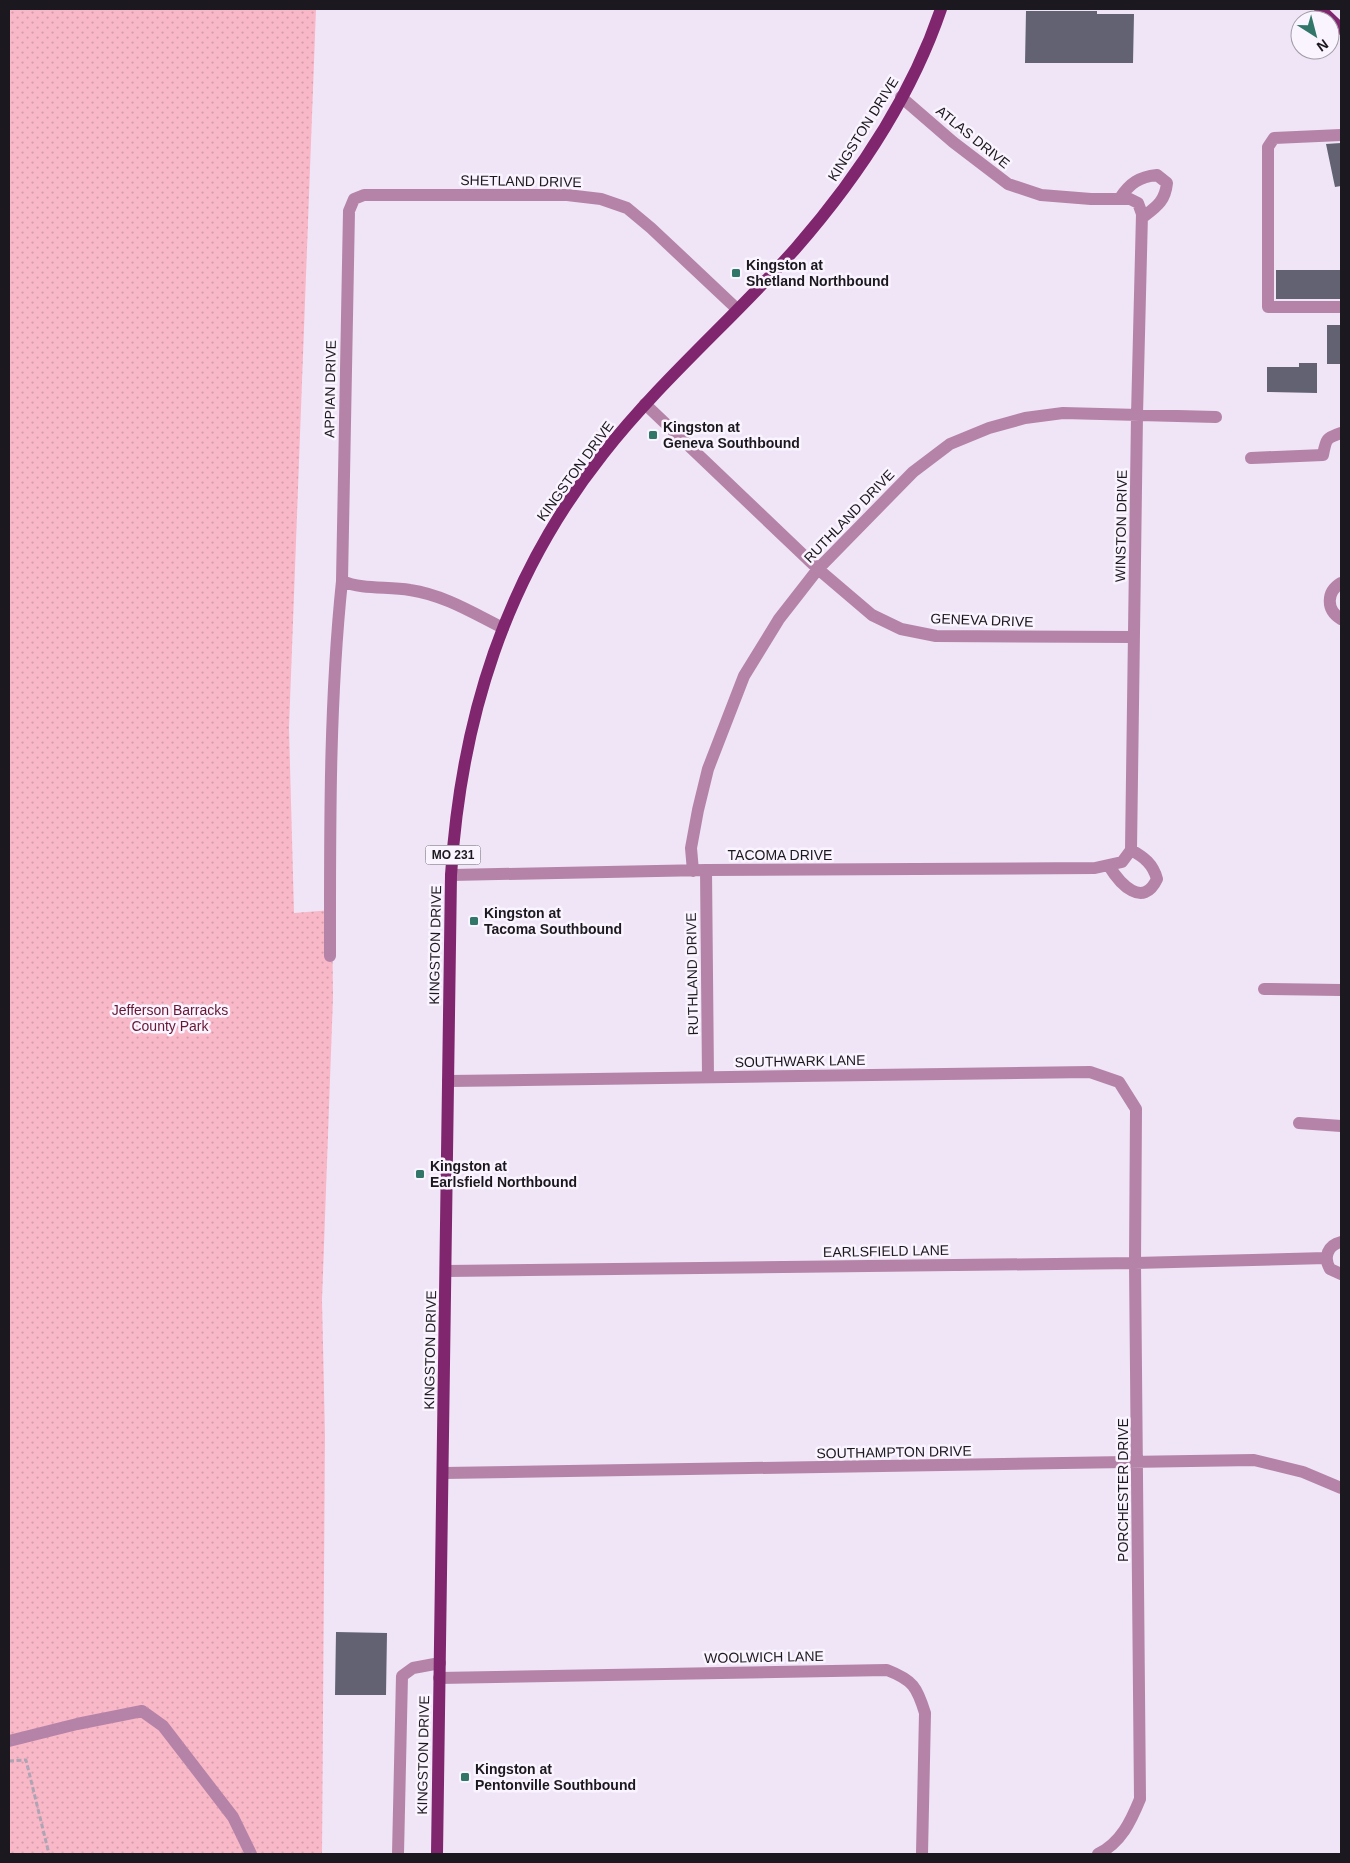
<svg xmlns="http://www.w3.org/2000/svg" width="1350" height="1863" font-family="Arial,sans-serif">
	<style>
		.park { fill: url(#park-dots) }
		.building { fill: #626273 }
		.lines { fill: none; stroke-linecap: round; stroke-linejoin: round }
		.path { stroke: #ada5b4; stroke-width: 3; stroke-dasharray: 5 2.5; stroke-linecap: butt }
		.minor { stroke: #b583a7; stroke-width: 12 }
		.major { stroke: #80266e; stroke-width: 12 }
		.poi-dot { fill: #32766a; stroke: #faf4ff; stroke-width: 2 }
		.labels { text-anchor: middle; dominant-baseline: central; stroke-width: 5; stroke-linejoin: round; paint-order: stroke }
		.shield { fill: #faf4ff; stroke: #5f5a62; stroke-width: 1 }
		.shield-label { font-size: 12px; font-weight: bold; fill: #1c181f }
		.street-label { font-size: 14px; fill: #1c181f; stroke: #faf4ff }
		.poi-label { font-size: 14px; font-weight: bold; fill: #1c181f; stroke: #faf4ff; text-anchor: start }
		.park-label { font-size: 14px; fill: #671634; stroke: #faf4ff }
	</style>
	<defs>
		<pattern id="park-dots" width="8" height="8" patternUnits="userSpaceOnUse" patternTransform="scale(1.25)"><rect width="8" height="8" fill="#f9b8c8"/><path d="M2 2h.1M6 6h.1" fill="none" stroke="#d59dab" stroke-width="1.8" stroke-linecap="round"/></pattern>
	</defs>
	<rect width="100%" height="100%" fill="#efe5f7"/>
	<path class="park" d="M9 9H316L289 728 294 913 332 910 333 997 322 1300 325 1436 322 1854H9Z"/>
	<path class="building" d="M1026 11H1097V14H1134L1133 63H1025Z
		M1341 143V186L1335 187 1326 144Z
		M1276 270H1341V299H1276Z
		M1327 325H1341V364H1327Z
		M1299 363H1317V393L1267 392V367H1299Z
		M336 1632 387 1633 386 1695H335Z"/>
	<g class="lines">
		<path class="path" d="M9 1761 26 1760 49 1854"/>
		<path class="minor" d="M901 97 953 142 1008 184 1041 195 1091 199H1130L1138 203 1142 214 1137 415 1131 850
			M1341 135 1274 138 1268 147V307H1341
			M1120 198C1130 183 1139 177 1157 175L1167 183C1165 202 1156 207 1142 218
			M645 404 818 569 872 615 901 629 936 636 1134 637
			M1251 458 1323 455C1326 439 1326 438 1341 433
			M342 581C363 590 388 586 410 590 444 595 473 613 503 628
			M1341 583C1326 592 1326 610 1341 619
			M1109 866C1120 884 1143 909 1157 879 1153 864 1144 857 1131 850
			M706 870 708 1077
			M693 871 691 848 698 810 708 769 744 676 779 619 818 569 913 472 950 444 989 428 1025 418 1063 413 1216 417
			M451 875 706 870 1095 868 1122 862 1131 850
			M330 956C330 831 329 706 342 581L349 211 354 199 364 195H567L601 199 627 208 651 228 737 309
			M1264 989 1341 990
			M448 1081 1090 1072 1119 1082 1136 1109 1135 1263 1140 1799C1131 1821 1121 1843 1098 1854
			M1299 1123 1341 1126
			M1341 1242C1328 1245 1323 1257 1330 1269L1341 1274
			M446 1271 1135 1263 1326 1258
			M443 1473 1254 1460 1303 1472 1341 1488
			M439 1678 887 1670C913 1680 917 1687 925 1713L922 1854
			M9 1741 77 1724 142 1711 163 1726 233 1817 251 1854
			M398 1854 402 1676 413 1668 440 1663"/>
		<path class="major" d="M1320 9 1341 29
			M437 1854 451 875C461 719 505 578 603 454 661 380 734 318 796 248 857 178 911 97 941 9"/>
	</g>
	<g class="poi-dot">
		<rect x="731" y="268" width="10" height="10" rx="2.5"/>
		<rect x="648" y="430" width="10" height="10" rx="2.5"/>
		<rect x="469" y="916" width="10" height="10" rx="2.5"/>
		<rect x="415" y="1169" width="10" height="10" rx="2.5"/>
		<rect x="460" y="1772" width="10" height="10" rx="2.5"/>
	</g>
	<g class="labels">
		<rect class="shield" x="425.5" y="845.5" width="55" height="19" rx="4"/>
		<g class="shield-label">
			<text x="453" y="855">MO 231</text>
		</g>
		<g class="street-label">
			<text transform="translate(863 129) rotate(-58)">KINGSTON DRIVE</text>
			<text transform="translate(973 137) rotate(39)">ATLAS DRIVE</text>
			<text transform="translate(521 181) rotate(1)">SHETLAND DRIVE</text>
			<text transform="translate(330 389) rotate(-89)">APPIAN DRIVE</text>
			<text transform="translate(575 471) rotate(-54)">KINGSTON DRIVE</text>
			<text transform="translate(849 516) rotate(-46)">RUTHLAND DRIVE</text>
			<text transform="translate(1121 526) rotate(-89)">WINSTON DRIVE</text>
			<text transform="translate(982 620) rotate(2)">GENEVA DRIVE</text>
			<text x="780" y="855">TACOMA DRIVE</text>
			<text transform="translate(435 945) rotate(-89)">KINGSTON DRIVE</text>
			<text transform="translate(692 974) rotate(-91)">RUTHLAND DRIVE</text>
			<text transform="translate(800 1061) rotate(-1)">SOUTHWARK LANE</text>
			<text transform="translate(886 1251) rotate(-1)">EARLSFIELD LANE</text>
			<text transform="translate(430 1350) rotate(-89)">KINGSTON DRIVE</text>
			<text transform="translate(894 1452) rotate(-1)">SOUTHAMPTON DRIVE</text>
			<text transform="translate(1123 1490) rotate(-90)">PORCHESTER DRIVE</text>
			<text transform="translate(764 1657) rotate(-1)">WOOLWICH LANE</text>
			<text transform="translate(423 1755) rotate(-89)">KINGSTON DRIVE</text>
		</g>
		<g class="poi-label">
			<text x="746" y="265">Kingston at<tspan x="746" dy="16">Shetland Northbound</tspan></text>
			<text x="663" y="427">Kingston at<tspan x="663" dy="16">Geneva Southbound</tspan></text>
			<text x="484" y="913">Kingston at<tspan x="484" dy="16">Tacoma Southbound</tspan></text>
			<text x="430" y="1166">Kingston at<tspan x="430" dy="16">Earlsfield Northbound</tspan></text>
			<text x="475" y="1769">Kingston at<tspan x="475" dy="16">Pentonville Southbound</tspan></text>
		</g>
		<g class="park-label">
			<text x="170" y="1010">Jefferson Barracks<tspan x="170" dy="16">County Park</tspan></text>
		</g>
	</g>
	<rect width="1350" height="1863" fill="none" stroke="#1c181f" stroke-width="20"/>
	<g transform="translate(1315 35) rotate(144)"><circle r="24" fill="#faf4ff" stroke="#a19ca5"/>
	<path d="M0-4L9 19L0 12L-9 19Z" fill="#32766a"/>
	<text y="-8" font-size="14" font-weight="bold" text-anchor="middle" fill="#1c181f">N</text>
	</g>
</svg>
